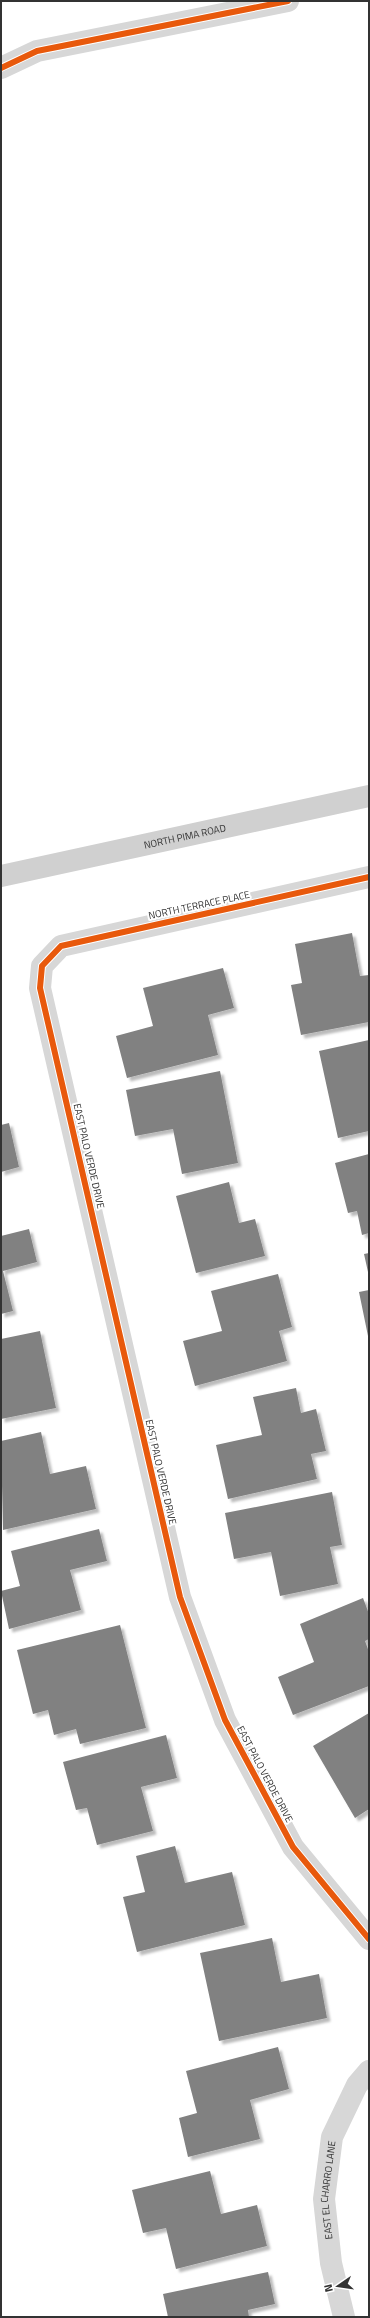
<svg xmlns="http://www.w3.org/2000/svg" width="370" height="2318" font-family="'Titillium Web',sans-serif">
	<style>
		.building { fill: #818181; filter: url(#shadow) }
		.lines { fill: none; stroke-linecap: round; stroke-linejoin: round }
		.minor { stroke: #d7d7d7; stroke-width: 22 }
		.secondary { stroke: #d0d0d0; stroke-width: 22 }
		.cycleway-casing { stroke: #fff; stroke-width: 8 }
		.cycleway { stroke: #e8590c; stroke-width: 6 }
		.labels { text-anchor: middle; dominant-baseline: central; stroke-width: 4; stroke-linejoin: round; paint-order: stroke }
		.street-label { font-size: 10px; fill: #333; stroke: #fff }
	</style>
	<defs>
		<filter id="shadow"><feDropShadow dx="3.5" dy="3.5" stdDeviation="1" flood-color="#0004"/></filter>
	</defs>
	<rect width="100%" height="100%" fill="#fff"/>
	<path class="building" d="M352 933 360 976 369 975V1022L301 1035 291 985 302 983 295 944Z
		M223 968 234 1008 208 1015 218 1055 127 1078 116 1036 153 1026 143 988Z
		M369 1040V1131L338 1138 319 1051Z
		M220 1071 238 1163 182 1174 173 1129 135 1136 126 1090Z
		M9 1123 19 1167 1 1172V1125Z
		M369 1154V1233L362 1235 357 1211 348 1213 335 1163Z
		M229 1182 239 1223 255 1219 265 1256 196 1273 176 1196Z
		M29 1229 37 1262 3 1271 13 1311 1 1314V1236Z
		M369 1253V1272H368L364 1254Z
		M278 1274 292 1327 279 1331 287 1361 195 1386 183 1341 222 1331 211 1291Z
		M369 1290V1336H368L359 1292Z
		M40 1331 56 1408 1 1419V1339Z
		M296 1388 301 1413 316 1409 326 1451 311 1454 317 1479 228 1499 216 1445 262 1435 253 1397Z
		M41 1432 50 1474 86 1466 96 1509 3 1530 1 1441Z
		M332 1492 342 1545 330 1547 338 1584 280 1596 271 1552 234 1559 225 1513Z
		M99 1529 107 1561 70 1570 81 1610 9 1629 1 1591 20 1586 11 1551Z
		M363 1598 369 1614V1639L365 1641 369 1652V1686L293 1715 278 1677 314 1662 300 1624Z
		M120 1625 146 1728 80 1744 76 1729 54 1735 48 1710 33 1714 17 1650Z
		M369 1713V1809L355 1818 313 1746Z
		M166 1735 177 1778 141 1787 153 1831 97 1845 87 1808 76 1810 63 1762Z
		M175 1846 185 1883 232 1872 245 1925 137 1952 123 1897 145 1892 136 1856Z
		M272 1938 281 1982 319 1974 327 2018 219 2041 200 1953Z
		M278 2047 289 2089 250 2100 260 2139 188 2157 179 2118 197 2113 186 2071Z
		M210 2171 221 2214 257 2205 267 2246 176 2269 166 2228 143 2233 132 2190Z
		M268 2272 275 2304 248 2310 249 2317H168L163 2294Z"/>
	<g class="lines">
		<g class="minor">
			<path d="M1 68 37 51 288 1"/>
			<path d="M369 877 61 946 42 966 40 988 180 1597 225 1720 293 1847 369 1939"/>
			<path id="s1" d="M344 2317 331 2263 324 2199 332 2137 357 2085 369 2071"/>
		</g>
		<path class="secondary" id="s2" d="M1 876 369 796"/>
		<g class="cycleway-casing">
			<path id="cycleway" d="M1 68 37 51 288 1
				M369 877 61 946 42 966 40 988 180 1597 225 1720 293 1847 369 1939"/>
		</g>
		<use href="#cycleway" class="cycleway"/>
	</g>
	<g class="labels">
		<g class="street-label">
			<text stroke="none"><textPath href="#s2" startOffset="188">NORTH PIMA ROAD</textPath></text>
			<text transform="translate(199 905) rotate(-12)">NORTH TERRACE PLACE</text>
			<text transform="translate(89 1156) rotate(77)">EAST PALO VERDE DRIVE</text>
			<text transform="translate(161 1472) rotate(77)">EAST PALO VERDE DRIVE</text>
			<text transform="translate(265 1774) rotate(62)">EAST PALO VERDE DRIVE</text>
			<text stroke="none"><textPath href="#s1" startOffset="129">EAST EL CHARRO LANE</textPath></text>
		</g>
	</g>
	<rect width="370" height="2318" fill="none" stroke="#333333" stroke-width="4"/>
	<g transform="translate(338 2286) rotate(257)" stroke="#ffffff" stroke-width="3" paint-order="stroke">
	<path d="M0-3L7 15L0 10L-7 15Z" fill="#333333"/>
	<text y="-6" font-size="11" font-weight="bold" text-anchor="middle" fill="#333333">N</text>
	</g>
</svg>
